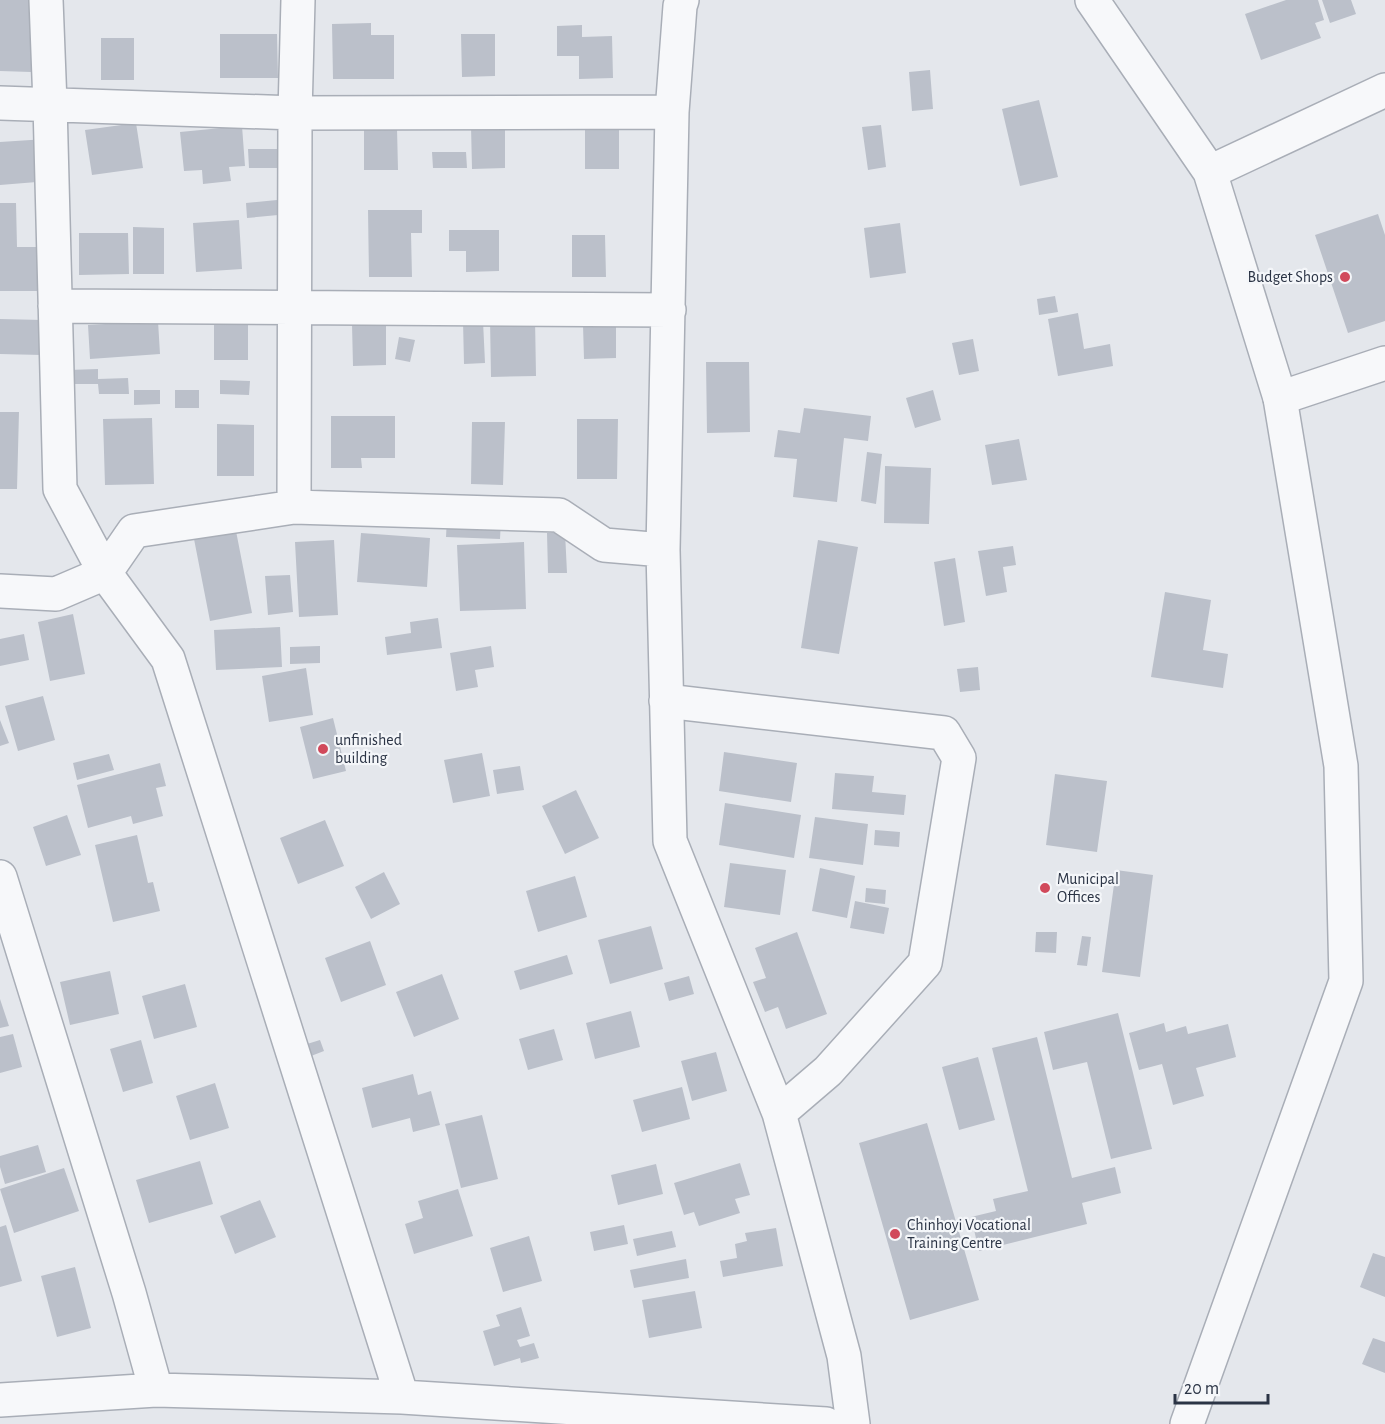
<svg xmlns="http://www.w3.org/2000/svg" width="1385" height="1424" font-family="'Alegreya Sans',sans-serif">
	<style>
		.building { fill: #bbc0ca }
		.lines { fill: none; stroke-linecap: round; stroke-linejoin: round }
		.minor-casing { stroke: #a9aeb7; stroke-width: 36 }
		.tertiary-casing { stroke: #a9aeb7; stroke-width: 36 }
		.minor { stroke: #f7f8fa; stroke-width: 33 }
		.tertiary { stroke: #f7f8fa; stroke-width: 33 }
		.poi-dot { fill: #d1495b; stroke: #f4f6f9; stroke-width: 2 }
		.labels { text-anchor: middle; dominant-baseline: central; stroke-width: 4.5; stroke-linejoin: round; paint-order: stroke }
		.poi-label { font-size: 16px; fill: #2b3445; stroke: #f4f6f9; text-anchor: start }
	</style>
	<rect width="100%" height="100%" fill="#e4e7ec"/>
	<path class="building" d="M0 0H31V72L0 71Z
		M1286 0H1318L1324 20 1315 23 1321 38 1261 60 1245 14Z
		M1322 0H1351L1356 14 1330 23Z
		M371 23V35H394V79H333L332 24Z
		M582 25V37L612 36 613 78 579 79V56H557V26Z
		M220 34H277L278 78H220Z
		M461 34H495V76L462 77Z
		M101 38H134V80H101Z
		M930 70 933 109 912 111 909 72Z
		M1039 100 1058 177 1020 186 1002 109Z
		M136 123 143 168 92 175 85 130Z
		M881 125 886 167 868 170 862 127Z
		M242 126 245 166 229 167 231 181 203 184 202 170 184 171 180 132Z
		M471 126H505V168L472 169Z
		M585 127H619V169H585Z
		M364 128H397L398 170H364Z
		M46 139 49 181 0 185V142Z
		M248 149H279V168H249Z
		M432 152H466L467 168H433Z
		M277 200 278 215 247 218 246 203Z
		M0 203H16L17 247H42L43 291H0Z
		M368 210H422V233H411L412 277H369Z
		M1378 214 1385 235V321L1348 333 1315 235Z
		M239 220 242 269 196 272 193 223Z
		M900 223 906 273 870 278 864 228Z
		M133 227 164 228V274H133Z
		M449 230H499V271L466 272V251H449Z
		M79 233H128L129 274 79 275Z
		M572 235H605L606 277H572Z
		M1055 296 1058 312 1039 315 1037 299Z
		M1078 313 1084 349 1110 344 1113 366 1058 376 1048 319Z
		M214 318H248V360H214Z
		M535 318 536 376 491 377 490 319Z
		M0 319 43 320 42 355 0 354Z
		M158 321 160 354 90 359 88 325Z
		M463 321H483L485 363 464 364Z
		M352 324H386V365L353 366Z
		M583 325H616V358L584 359Z
		M399 337 415 340 410 362 395 359Z
		M973 339 979 371 959 375 952 343Z
		M706 362H749L750 432 707 433Z
		M98 369V379L128 378 129 394H99L98 384H69L68 370Z
		M220 380 250 381 249 395 220 394Z
		M134 390H160V404L134 405Z
		M175 390H199V408H175Z
		M933 390 941 420 915 428 906 398Z
		M804 408 871 416 868 441 844 438 837 502 793 497 797 459 774 457 778 430 800 433Z
		M0 412H19L17 489H0Z
		M331 416H395V458H361L362 468H331Z
		M152 418 154 484 105 485 103 419Z
		M577 419H618L617 479H577Z
		M472 422H505L503 485 471 484Z
		M217 424 254 425V476H217Z
		M1019 439 1027 480 992 485 985 445Z
		M867 452 882 454 876 504 861 501Z
		M885 466 931 468 929 524 884 523Z
		M447 517 501 519 500 539 446 537Z
		M236 531 252 613 210 621 194 539Z
		M565 532 567 573H548L547 533Z
		M361 533 430 538 427 587 357 582Z
		M334 540 338 615 299 617 295 542Z
		M818 540 858 547 839 654 801 648Z
		M524 542 526 609 460 611 457 545Z
		M1013 546 1016 565 1003 567 1007 592 986 596 978 551Z
		M955 558 965 622 944 626 934 562Z
		M290 575 293 612 268 615 265 576Z
		M1165 592 1211 600 1203 650 1228 654 1223 688 1151 677Z
		M73 614 85 674 50 681 38 622Z
		M438 618 442 648 387 655 385 637 411 633 410 622Z
		M280 627 282 667 216 670 214 630Z
		M24 634 29 660 0 666V639Z
		M320 646V663L290 664V647Z
		M491 646 494 667 475 670 478 687 456 691 450 653Z
		M978 667 980 690 960 692 957 669Z
		M306 668 313 715 269 722 262 676Z
		M43 696 55 740 18 751 5 706Z
		M333 718 346 771 313 779 300 727Z
		M0 720 9 743 0 746Z
		M724 752 797 763 791 802 719 791Z
		M482 753 490 796 453 803 444 760Z
		M109 754 114 770 77 780 73 763Z
		M160 763 166 786 156 788 163 816 133 824 131 816 88 828 77 785Z
		M520 766 524 790 497 794 493 770Z
		M835 773 874 776 872 792 906 795 904 815 832 809Z
		M1055 774 1107 781 1097 852 1046 845Z
		M576 790 599 838 565 854 542 806Z
		M725 803 801 815 794 858 719 845Z
		M67 815 81 855 46 866 33 827Z
		M815 817 868 824 863 865 809 858Z
		M325 820 344 866 298 884 280 838Z
		M875 830 900 832 899 847 874 845Z
		M137 835 148 883 153 882 160 911 113 922 95 845Z
		M730 863 786 870 780 915 724 907Z
		M820 868 855 876 847 918 812 911Z
		M1116 870 1153 875 1140 977 1102 972Z
		M384 872 400 904 371 919 355 887Z
		M575 876 587 917 538 932 526 891Z
		M866 888 886 890 885 904 865 902Z
		M855 901 889 908 884 934 850 928Z
		M651 926 663 969 610 984 598 940Z
		M797 932 827 1014 786 1029 778 1007 765 1012 753 982 766 978 755 948Z
		M1036 932H1057L1056 953 1035 952Z
		M1082 936 1091 937 1087 966 1077 965Z
		M370 941 386 985 341 1002 325 958Z
		M567 955 573 974 520 990 514 971Z
		M110 971 119 1014 70 1025 60 982Z
		M442 974 459 1019 414 1037 396 992Z
		M689 976 694 994 669 1001 664 983Z
		M185 984 197 1027 154 1039 142 996Z
		M0 999 9 1026 0 1028Z
		M631 1011 640 1047 595 1059 586 1023Z
		M1118 1013 1152 1149 1111 1159 1087 1062 1053 1070 1044 1032Z
		M1164 1023 1166 1032 1186 1026 1188 1034 1228 1024 1236 1057 1196 1068 1204 1096 1173 1105 1162 1064 1139 1070 1129 1033Z
		M554 1029 563 1060 528 1070 519 1039Z
		M13 1034 22 1067 0 1073V1037Z
		M1037 1037 1072 1178 1115 1167 1121 1193 1082 1203 1087 1224 979 1251 971 1217 996 1211 993 1199 1028 1191 992 1048Z
		M141 1040 153 1083 123 1092 110 1049Z
		M320 1040 324 1051 311 1056 307 1044Z
		M716 1052 727 1091 692 1101 681 1061Z
		M978 1057 995 1120 959 1130 942 1067Z
		M413 1074 418 1095 431 1091 440 1125 413 1132 410 1118 372 1128 362 1088Z
		M215 1083 229 1128 190 1140 176 1096Z
		M682 1087 690 1119 642 1132 633 1100Z
		M482 1115 498 1179 461 1188 445 1124Z
		M927 1123 979 1300 910 1320 859 1143Z
		M38 1145 46 1172 5 1184 0 1167V1156Z
		M200 1161 213 1204 149 1223 136 1180Z
		M740 1163 750 1195 735 1199 740 1213 699 1226 694 1212 684 1215 674 1183Z
		M656 1164 663 1194 618 1205 611 1175Z
		M64 1168 79 1211 14 1233 0 1189Z
		M458 1189 473 1236 414 1254 405 1224 423 1218 418 1201Z
		M260 1200 276 1237 235 1254 220 1216Z
		M6 1225 22 1281 0 1287V1227Z
		M624 1225 628 1244 594 1251 590 1232Z
		M776 1228 783 1266 723 1277 720 1261 737 1258 735 1244 747 1241 745 1233Z
		M672 1231 676 1247 637 1256 633 1239Z
		M529 1236 542 1281 503 1292 490 1248Z
		M1373 1253 1385 1257V1297L1360 1287Z
		M686 1259 689 1278 634 1288 630 1270Z
		M75 1267 91 1328 57 1337 41 1276Z
		M695 1291 702 1328 649 1338 642 1300Z
		M521 1307 530 1336 517 1340 520 1347 534 1343 539 1358 521 1363 520 1358 494 1366 483 1331 500 1326 496 1315Z
		M1373 1338 1385 1342V1373L1362 1364Z"/>
	<g class="lines">
		<g class="minor-casing">
			<path id="minor" d="M46 0 50 104 60 489 105 573 168 659 402 1397
				M682 0 680 6 672 112 663 550 670 841 779 1113 844 1356 853 1424
				M0 103 295 113 672 112
				M55 306 669 310
				M1280 398 1385 363
				M294 507 295 113 298 0
				M0 591 56 594 105 573 134 531 294 507 559 515 604 545 663 550
				M666 701 944 733 959 758 925 963 828 1071 779 1113
				M0 877 129 1293 156 1390
				M0 1400 156 1390 402 1397 826 1424"/>
		</g>
		<g class="tertiary-casing">
			<path id="tertiary" d="M1092 0 1210 172 1280 398 1341 766 1346 981 1187 1424
				M1210 172 1385 90"/>
		</g>
		<use href="#minor" class="minor"/>
		<use href="#tertiary" class="tertiary"/>
	</g>
	<g class="poi-dot">
		<circle cx="1345" cy="277" r="6"/>
		<circle cx="323" cy="749" r="6"/>
		<circle cx="1045" cy="888" r="6"/>
		<circle cx="895" cy="1234" r="6"/>
	</g>
	<g class="labels">
		<g class="poi-label">
			<text x="1333" y="277" text-anchor="end">Budget Shops</text>
			<text x="335" y="740">unfinished<tspan x="335" dy="18">building</tspan></text>
			<text x="1057" y="879">Municipal<tspan x="1057" dy="18">Offices</tspan></text>
			<text x="907" y="1225">Chinhoyi Vocational<tspan x="907" dy="18">Training Centre</tspan></text>
		</g>
	</g>
	<path d="M1175 1394v9h93v-9" fill="none" stroke="#2b3445" stroke-width="3"/>
	<text x="1184" y="1394" font-size="18" fill="#2b3445" stroke="#f4f6f9" stroke-width="4.5" paint-order="stroke">20 m</text>
</svg>
